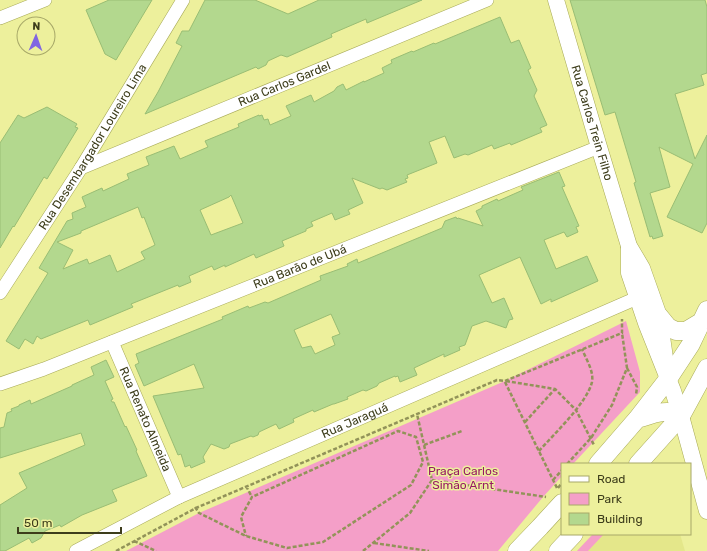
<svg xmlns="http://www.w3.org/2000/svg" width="707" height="551" font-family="Rubik,sans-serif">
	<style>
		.built { fill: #e4e78a }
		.green { fill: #f49fc8 }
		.building { fill: #b3d88e; stroke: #99bd74; fill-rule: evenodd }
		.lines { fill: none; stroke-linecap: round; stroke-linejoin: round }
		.minor-casing { stroke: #a8aa58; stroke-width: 14 }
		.tertiary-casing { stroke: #a8aa58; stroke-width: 17 }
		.secondary-casing { stroke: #a8aa58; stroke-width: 19 }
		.path { stroke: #929359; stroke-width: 2.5; stroke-dasharray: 4 2; stroke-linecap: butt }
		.minor { stroke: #fff; stroke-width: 13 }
		.tertiary { stroke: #fff; stroke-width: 16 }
		.secondary { stroke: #fff; stroke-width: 18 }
		.labels { text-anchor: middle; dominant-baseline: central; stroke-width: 3; stroke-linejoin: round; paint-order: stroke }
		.street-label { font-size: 12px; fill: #3d3d1b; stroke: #edf09c }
		.park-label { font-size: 12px; fill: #971864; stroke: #edf09c }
	</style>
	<rect width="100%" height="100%" fill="#edf09c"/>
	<path class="built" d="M593 534H680L685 551H577Z"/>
	<path class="green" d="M626 321 640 372V392L573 464H562V476L543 497 498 551H126L199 513 505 381Z
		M593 534H604L588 551H577Z"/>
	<path class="building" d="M109 0H152L116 60 105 54 86 10Z
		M205 0H255L288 14 319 0H422L367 23 366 19 331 34 332 37 287 57 281 55 268 61 266 65 258 69 256 67 145 114 158 92 182 46 176 43 182 31H189Z
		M570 0H705L707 7V73L701 75 704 85 675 94 695 159 707 135V223L702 233 667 217 693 164 659 147 670 187 650 193 663 236 653 239 652 236 650 237 634 183 636 182 615 112 605 115Z
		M500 17 511 43 519 40 531 68 528 70 537 90 534 96 547 125 540 128 542 132 511 145 510 143 494 149 492 145 468 155 465 154 454 158 445 136 429 142 437 163 407 175 408 178 405 179 407 182 387 190 382 188 380 189 352 178 363 203 348 210 350 214 335 220 332 213 311 222 313 226 306 229V231L282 241 284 246 256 258 254 254 225 267V265L214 270 212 266 189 276 191 282 179 287 178 285 131 304 133 307 90 325 88 320 41 339 37 336 33 344 25 339 19 349 6 341 48 273 39 268 67 221 73 219 72 213 86 207 82 197 102 188 103 191 129 179 127 174 149 165 146 157 174 146 180 159 208 147 205 141 239 127 238 124 259 115V116L262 115 264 120 268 119 270 125 291 116 286 106 311 95 314 102 334 91 337 87 343 84 346 90 364 81V82L384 73 382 68 392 63 391 60 412 51 413 52 434 43 435 44ZM231 195 243 223 211 235 200 210 229 197ZM138 207 142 218 144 217 155 245 141 252 145 259 117 272 110 255 89 264 87 259 63 269 73 250 57 242 81 233V231Z
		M47 107 77 124 75 127 78 128 47 179 44 177 14 227 13 226 0 248V143L18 115 24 118Z
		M559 172 565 186 562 187 579 226 576 227 578 232 567 237 564 232 544 240 556 269 587 256 598 281 551 302V299L541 304 520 257 479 275 492 303 504 298 513 319 509 320 506 328 486 321 472 326 465 345 459 347 460 350 444 357V354L414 368 417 375 400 382 398 376 395 377V376L379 383 377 386 366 391 363 390 347 397 348 399 334 404H333L314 412 313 410 293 419 294 422 279 429 276 424 259 432 258 435 253 437 251 436 230 444 229 447 224 449 211 444 203 457 205 462 191 468 190 465 185 467 181 454 178 455 153 396 204 388 194 364 144 386 135 365 139 363 136 354 223 319 222 317 248 306 249 308 265 302 268 303 321 280 320 276 348 266 347 264 357 259 358 263 442 228 445 221 456 217 457 219 458 218 483 226 476 211 482 208V206L497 199 498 201 523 190 521 187ZM331 314 340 334 332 337 335 345 315 354 311 346 302 348 294 330Z
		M106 360 114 377 105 381 113 399 111 400 112 402H114L125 427 126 426 137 450 136 451 147 476 112 490 117 501 82 515 61 527 60 525 45 531 41 538 32 543 29 538 5 551H0V505L27 488 19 473 85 445 81 433 0 458V428L4 427 7 413 12 411 11 409 19 406V405L30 400 31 404 72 386V385L94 375 91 367Z"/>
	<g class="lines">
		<g class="minor-casing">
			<g id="minor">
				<path d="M0 18 45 0"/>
				<path id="s1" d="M81 168 487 0"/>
				<path id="s2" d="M0 293 81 168 183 0"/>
				<path id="s3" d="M112 342 179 497"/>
				<path id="s4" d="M0 384 44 369 599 147"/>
				<path id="s5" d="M76 551 179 497 637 298"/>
			</g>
		</g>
		<g class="tertiary-casing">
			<g id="tertiary">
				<path id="s6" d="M556 0 599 147 629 246 642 268 659 316 668 379"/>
				<path d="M629 247V273L646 323 673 391 681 416 707 511"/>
			</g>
		</g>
		<g class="secondary-casing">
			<path id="secondary" d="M659 316 668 327 676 331H686L701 322
				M637 419C651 415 668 407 681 416
				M598 464 637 419 668 379 691 344 707 310
				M638 464 681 416 707 368
				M517 551 540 527 562 503
				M558 551 574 534"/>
		</g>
		<path class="path" d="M627 368 637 387 636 395
			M506 381 555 389 576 410 594 445
			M505 382 557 488
			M525 422 555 389
			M424 445 462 431
			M539 451C554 434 587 403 592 382 594 371 586 359 582 349
			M567 464 591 438 612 405 627 368 622 333
			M432 480 546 497
			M553 480 562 470
			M246 486 252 497
			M558 488 562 483
			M195 507 199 513 246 536 287 548 323 542 411 485 423 462 416 437 398 431 252 497 241 517 246 536
			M134 541 156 551
			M374 543 429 551
			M116 551 196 508 497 380 505 381 622 333V319
			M363 551 410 513 432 480 417 414"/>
		<use href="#minor" class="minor"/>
		<use href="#tertiary" class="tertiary"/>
		<use href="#secondary" class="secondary"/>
	</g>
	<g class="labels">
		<g class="street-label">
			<text stroke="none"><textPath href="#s1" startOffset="220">Rua Carlos Gardel</textPath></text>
			<text stroke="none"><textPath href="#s6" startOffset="128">Rua Carlos Trein Filho</textPath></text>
			<text stroke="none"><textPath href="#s2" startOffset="173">Rua Desembargador Loureiro Lima</textPath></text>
			<text stroke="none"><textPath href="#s4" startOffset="322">Rua Barão de Ubá</textPath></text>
			<text stroke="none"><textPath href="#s3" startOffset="84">Rua Renato Almeida</textPath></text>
			<text stroke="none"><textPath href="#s5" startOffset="308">Rua Jaraguá</textPath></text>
		</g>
		<g class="park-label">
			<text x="463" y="471">Praça Carlos<tspan x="463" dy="14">Simão Arnt</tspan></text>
		</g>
	</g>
	<rect x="561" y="463" width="130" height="72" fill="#edf09c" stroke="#a7a868"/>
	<rect x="569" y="476" width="20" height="6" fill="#ffffff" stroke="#a7a868"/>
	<text x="597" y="483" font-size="12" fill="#3d3d1b">Road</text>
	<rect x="569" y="493" width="20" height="12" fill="#f49fc8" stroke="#a7a868"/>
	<text x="597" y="503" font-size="12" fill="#3d3d1b">Park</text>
	<rect x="569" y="513" width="20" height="12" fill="#b3d88e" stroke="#a7a868"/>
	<text x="597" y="523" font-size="12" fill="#3d3d1b">Building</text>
	<g transform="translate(36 36) rotate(2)"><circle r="19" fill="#edf09c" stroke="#a7a868"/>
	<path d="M0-3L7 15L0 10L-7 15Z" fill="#8166e1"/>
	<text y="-6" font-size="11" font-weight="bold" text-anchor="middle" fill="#3d3d1b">N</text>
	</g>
	<path d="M18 527v6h103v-6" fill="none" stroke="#3d3d1b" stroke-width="2"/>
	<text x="24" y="527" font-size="12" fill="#3d3d1b" stroke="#edf09c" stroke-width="3" paint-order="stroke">50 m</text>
</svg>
